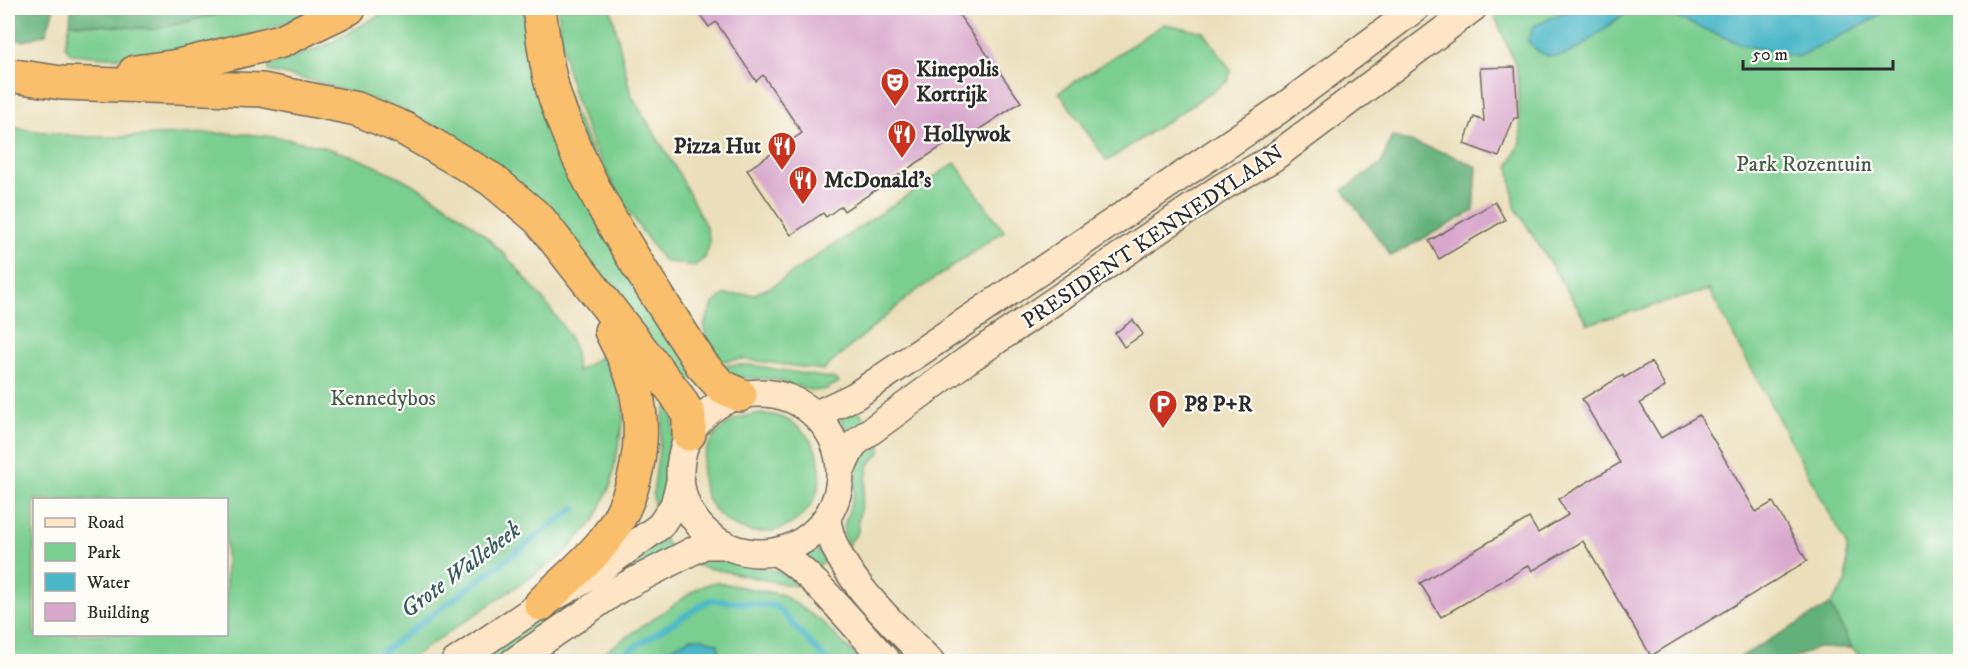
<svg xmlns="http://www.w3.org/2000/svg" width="1968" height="669" font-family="'IM FELL DW Pica',serif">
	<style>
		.green { fill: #7ace90; stroke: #527c5e; stroke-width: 1.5; fill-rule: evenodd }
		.forest { fill: #63b17a; stroke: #476e52; stroke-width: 1.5 }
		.water { fill: #4bb8c7; stroke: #3b7279; stroke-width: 1.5 }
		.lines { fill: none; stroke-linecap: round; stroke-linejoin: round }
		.stream { stroke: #4bb8c7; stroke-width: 6 }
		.building { fill: #d9a9cd }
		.secondary-casing { stroke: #6e6a5d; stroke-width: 30 }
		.motorway-casing { stroke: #6e6a5d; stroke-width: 36 }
		.secondary { stroke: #fde5c5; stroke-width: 27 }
		.motorway { stroke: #f9bf6d; stroke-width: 33 }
		.labels { text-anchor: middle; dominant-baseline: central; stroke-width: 4.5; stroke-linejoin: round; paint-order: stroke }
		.poi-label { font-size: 22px; font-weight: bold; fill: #2b2b2b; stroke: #fdfcf7; text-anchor: start }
		.park-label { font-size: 22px; fill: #435c49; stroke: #fdfcf7 }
		.street-label { font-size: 22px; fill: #2b2b2b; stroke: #fdfcf7 }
		.water-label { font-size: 24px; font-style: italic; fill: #365c62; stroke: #fdfcf7 }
	</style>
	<rect width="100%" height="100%" fill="#fdfcf7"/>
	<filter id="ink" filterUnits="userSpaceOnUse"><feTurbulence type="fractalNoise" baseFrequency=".0167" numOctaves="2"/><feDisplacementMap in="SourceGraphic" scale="12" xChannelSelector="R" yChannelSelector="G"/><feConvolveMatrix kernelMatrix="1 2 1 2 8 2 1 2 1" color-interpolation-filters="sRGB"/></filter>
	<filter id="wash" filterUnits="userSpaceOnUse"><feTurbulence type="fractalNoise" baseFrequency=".008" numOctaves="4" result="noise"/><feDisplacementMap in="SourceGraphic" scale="24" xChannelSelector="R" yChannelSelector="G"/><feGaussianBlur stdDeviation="1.35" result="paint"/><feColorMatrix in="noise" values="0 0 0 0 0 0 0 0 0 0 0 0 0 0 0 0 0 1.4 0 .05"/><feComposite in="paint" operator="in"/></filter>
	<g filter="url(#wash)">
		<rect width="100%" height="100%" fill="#ebdfbb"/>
		<path class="green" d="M243 8H318C268 34 178 56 122 57 105 58 88 55 71 54L65 46 70 23 156 29Z
			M392 8H524L698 374 684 384 480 155 435 126 396 107 313 81 268 71V66L327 45Z
			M558 8H611L631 95 678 172 706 227 710 242 705 258 694 266 664 261C608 189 563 100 558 8Z
			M1507 8H1960V661H1866L1852 648 1830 605 1847 582V546L1709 290 1588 324 1515 207 1509 165 1521 142 1517 68 1495 17Z
			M1164 24 1204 32 1231 71 1228 81 1107 161 1059 92Z
			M8 127C39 131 71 137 102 137 156 137 211 129 265 136 358 146 452 195 514 265 532 286 562 320 573 345 576 353 576 364 577 372L612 349 624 417 611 484 594 521 562 556 406 661 8 662ZM34 500H226V634H34Z
			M955 163 1004 231 912 294 823 370 744 359 719 361 709 354 714 350 706 338 704 326 713 304 724 295 754 294 771 287Z
			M726 365H751L835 379 839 382 827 389 813 391 773 379 740 378 720 367Z
			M668 405C679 425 670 440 668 460 665 482 668 495 660 516L654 505 653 494 664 412Z
			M857 408 868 424 848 435 841 419Z
			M702 473a59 59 0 1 1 118 0a59 59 0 1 1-118 0Z
			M878 437 881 445 880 453 869 464 858 521V532L847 546 843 529 854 494 858 456Z
			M661 536 672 550 495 661 471 662Z
			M816 548 826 560 812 571 800 558Z
			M719 558C745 568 777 564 797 584L795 586 694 565 701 559Z
			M716 582 783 595 822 622 861 661 590 662 700 587Z"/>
		<path class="forest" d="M8 8H54L46 34 23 41 8 37Z
			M71 8H243L156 29 70 23Z
			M1392 136 1451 155 1477 167 1474 211 1391 256 1343 190 1381 164Z
			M1830 605 1852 648H1816L1788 661H1733Z"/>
		<path class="water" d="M1572 8H1648C1641 9 1632 10 1625 14 1596 30 1560 82 1528 41L1534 26Z
			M1653 8H1884L1874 19 1798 57 1743 45Z
			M691 638H702L718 644 719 653C705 667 688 660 671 658 664 658 655 662 647 661Z"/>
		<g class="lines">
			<path class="stream" d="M369 662 575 508
				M610 662 710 600 776 606 828 662"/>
		</g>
		<g id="blocks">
			<path class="building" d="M695 8H954L1021 102 960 142 956 137 844 211 841 206 826 217 823 213 791 235 747 170 802 133 763 75 756 81 716 22 709 27Z
				M1515 67 1518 118H1514L1499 157 1464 144 1474 117 1484 121 1480 68Z
				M1495 202 1505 220 1439 259 1429 241Z
				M1133 320 1143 334 1124 347 1115 333Z
				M1651 362 1665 387 1640 403 1661 438 1699 415 1756 512 1773 502 1807 561 1651 656 1583 541 1532 571 1529 565 1441 617 1420 583 1529 518 1538 533 1568 515 1558 499 1620 463 1582 399 1623 375 1624 378Z"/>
		</g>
	</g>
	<g filter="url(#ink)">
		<use href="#blocks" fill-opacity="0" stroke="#6e6a5d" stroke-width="1.5"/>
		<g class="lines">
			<g class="secondary-casing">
				<path id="secondary" d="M680 473a80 80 0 1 1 160 0a80 80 0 1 1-160 0Z
					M815 415 855 396 1279 110 1416 8
					M840 472 853 445 864 436 966 361 1222 187 1273 158 1473 8
					M827 517C830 568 896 627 931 662
					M774 552C806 563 861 635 888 662
					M455 662 541 604 588 578 660 526 674 505 680 482
					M513 662 619 589 704 545H726"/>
			</g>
			<g class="motorway-casing">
				<path id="motorway" d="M539 8C543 38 546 68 555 97 587 195 647 279 702 365L721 386 740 395
					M135 72 178 66 281 41 349 8
					M8 75 62 83 262 90 357 109 405 129 491 179 539 219 676 394 689 415V434
					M541 604C561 583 585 565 603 542 637 500 648 438 635 386 630 367 620 349 611 331"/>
			</g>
			<use href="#secondary" class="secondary"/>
			<use href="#motorway" class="motorway"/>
		</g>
	</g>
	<defs>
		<g id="theatre-pin" transform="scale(1.5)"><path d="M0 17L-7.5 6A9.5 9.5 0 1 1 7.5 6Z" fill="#c8321e" stroke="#fdfcf7"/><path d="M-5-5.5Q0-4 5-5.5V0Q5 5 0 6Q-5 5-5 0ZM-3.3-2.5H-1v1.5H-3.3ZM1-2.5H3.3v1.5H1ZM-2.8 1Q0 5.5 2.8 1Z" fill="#fff"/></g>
		<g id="restaurant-pin" transform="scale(1.5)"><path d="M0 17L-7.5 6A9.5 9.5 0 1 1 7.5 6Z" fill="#c8321e" stroke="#fdfcf7"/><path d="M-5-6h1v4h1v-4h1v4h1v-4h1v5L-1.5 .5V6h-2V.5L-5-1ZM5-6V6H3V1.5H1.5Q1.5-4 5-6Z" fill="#fff"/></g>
		<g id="parking-pin" transform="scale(1.5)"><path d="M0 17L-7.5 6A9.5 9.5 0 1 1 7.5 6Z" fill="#c8321e" stroke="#fdfcf7"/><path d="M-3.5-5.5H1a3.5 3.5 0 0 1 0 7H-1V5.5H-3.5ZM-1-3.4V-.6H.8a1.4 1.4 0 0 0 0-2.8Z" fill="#fff"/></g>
	</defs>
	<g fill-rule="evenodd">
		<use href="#theatre-pin" x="895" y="82"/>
		<use href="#restaurant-pin" x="902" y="134"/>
		<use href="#restaurant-pin" x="782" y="146"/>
		<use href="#restaurant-pin" x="803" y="180"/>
		<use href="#parking-pin" x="1163" y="404"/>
	</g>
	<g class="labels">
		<g class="poi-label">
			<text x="916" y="69">Kinepolis<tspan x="916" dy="25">Kortrijk</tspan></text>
			<text x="923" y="134">Hollywok</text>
			<text x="761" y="146" text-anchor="end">Pizza Hut</text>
			<text x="824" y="180">McDonald's</text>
			<text x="1184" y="404">P8 P+R</text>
		</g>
		<g class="park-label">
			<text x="1804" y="164">Park Rozentuin</text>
			<text x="383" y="398">Kennedybos</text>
		</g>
		<g class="street-label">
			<text transform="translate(1153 237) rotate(-34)">PRESIDENT KENNEDYLAAN</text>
		</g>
		<g class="water-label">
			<text transform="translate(461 570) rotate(-37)">Grote Wallebeek</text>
		</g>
	</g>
	<rect width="1968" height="669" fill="none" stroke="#fdfcf7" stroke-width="30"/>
	<rect x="33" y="498" width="195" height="138" fill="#fdfcf7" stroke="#a9a8a5" stroke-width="1.5"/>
	<rect x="45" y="518" width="30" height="9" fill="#fde5c5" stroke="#a9a8a5" stroke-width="1.5"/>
	<text x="87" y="528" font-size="18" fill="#2b2b2b">Road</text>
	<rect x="45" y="543" width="30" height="18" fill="#7ace90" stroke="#a9a8a5" stroke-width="1.5"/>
	<text x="87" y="558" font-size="18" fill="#2b2b2b">Park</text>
	<rect x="45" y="573" width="30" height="18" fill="#4bb8c7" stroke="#a9a8a5" stroke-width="1.5"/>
	<text x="87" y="588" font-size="18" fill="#2b2b2b">Water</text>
	<rect x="45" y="603" width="30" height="18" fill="#d9a9cd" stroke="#a9a8a5" stroke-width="1.5"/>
	<text x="87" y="618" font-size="18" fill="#2b2b2b">Building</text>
	<path d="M1743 60v9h150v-9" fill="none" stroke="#2b2b2b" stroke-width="3"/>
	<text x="1752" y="60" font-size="18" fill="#2b2b2b" stroke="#fdfcf7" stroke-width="4.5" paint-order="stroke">50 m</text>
</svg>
